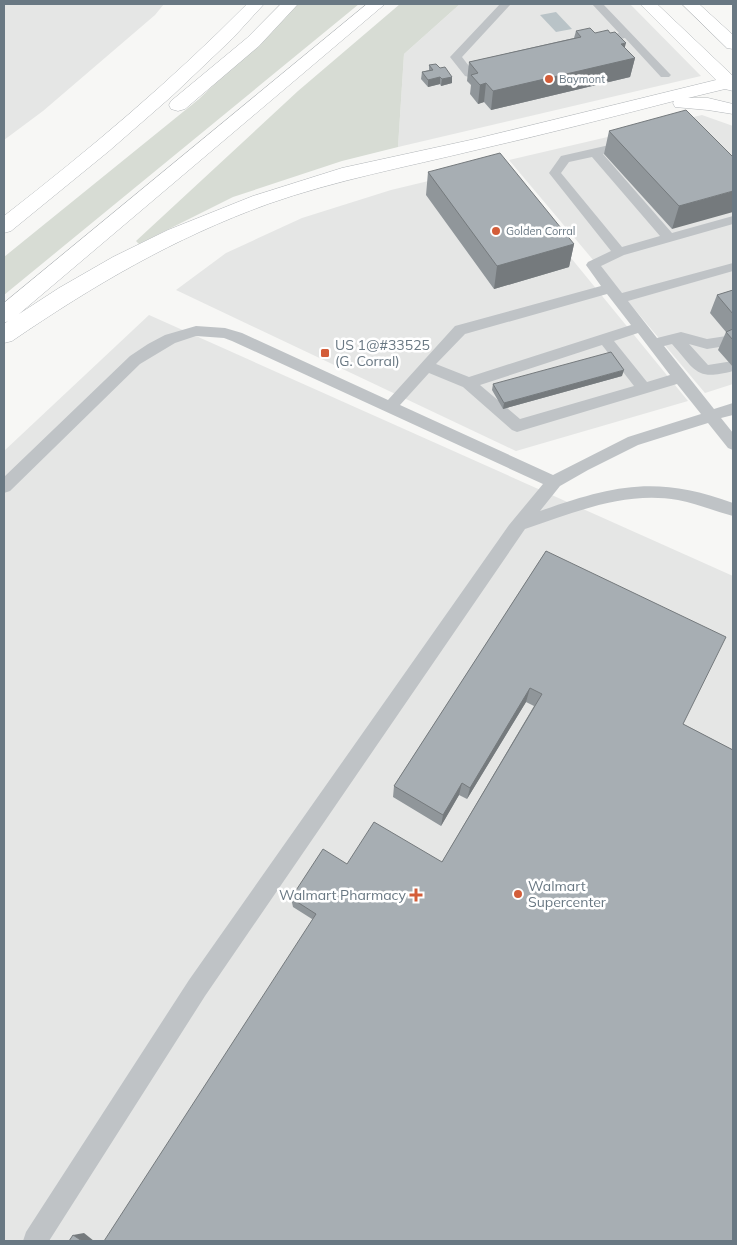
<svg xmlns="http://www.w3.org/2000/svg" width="737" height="1245" font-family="Mulish,sans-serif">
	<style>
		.built { fill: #e5e6e5 }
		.green { fill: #d7dcd4 }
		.water { fill: #b9c3c7 }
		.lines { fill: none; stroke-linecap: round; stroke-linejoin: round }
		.highway-casing { stroke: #b2b6b9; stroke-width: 1 }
		.lane { fill: #bfc3c6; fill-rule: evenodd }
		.highway { fill: #fff; fill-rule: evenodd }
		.wall { fill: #90969a }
		.shaded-wall { fill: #757a7d }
		.building { fill: #a7aeb3; stroke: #757a7d }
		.poi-dot { fill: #d35d39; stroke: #fff; stroke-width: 2 }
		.labels { text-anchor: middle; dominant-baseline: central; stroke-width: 5; stroke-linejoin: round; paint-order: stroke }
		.far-poi-label { font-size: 11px; fill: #697883; stroke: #fff; text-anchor: start }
		.poi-label { font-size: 14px; fill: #697883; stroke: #fff; text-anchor: start }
	</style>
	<rect width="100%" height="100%" fill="#f7f7f5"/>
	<path class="built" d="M4 4H164L155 15 43 111 4 140Z
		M460 4H630L701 76 398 147 404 54Z
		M702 115 733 126V384L705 393 509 160Z
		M495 165 688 401 516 451 176 290 226 253 302 218 391 190Z
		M149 315 733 576V1241H4V451Z"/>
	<path class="green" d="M298 4H359L4 295V257L199 99Z
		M400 4H460L404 54 398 147 342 161 233 197 139 244 136 241 298 91Z"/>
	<path class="water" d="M556 12 572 29 556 32 540 15Z"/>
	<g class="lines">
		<g class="highway-casing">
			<path id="highway" d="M247 4H264L233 38 172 96 109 151 11 231 4 233V216C89 150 171 81 247 4Z
				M281 4H298L259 46 185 109 178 111 171 109 169 105 171 101 247 38Z
				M367 4H385L19 314 59 288 113 257 168 230 253 196 342 168 475 139 716 80 640 4H657L733 76V91L725 89 688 98H708L733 104V114L708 110 675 107 673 103 674 101C608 118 542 135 476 150 406 167 336 180 268 204 174 238 94 285 12 341L4 343V324L8 321 4 323V303Z
				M682 4H699L733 35V49L727 48Z"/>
		</g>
		<path class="lane" d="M500 4H511L462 57 472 70 491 65 497 68 495 70 469 77 465 76 450 57Z
			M592 4H603L669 73 671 75 669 77H661L625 38 596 45 592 44 590 42 592 40 619 33Z
			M627 141 631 142 633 145 631 148 603 154 672 233 733 216V224L624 255 601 266 622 293 733 263V271L628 301 657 338 681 332 707 339 733 335 732 345 707 349 689 344 708 365 733 361V371C696 381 696 371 672 344L664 346 714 409 733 403V415L721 418 733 433V450L728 448 708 423 638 445 588 470 560 486 540 511C614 485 657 475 733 503V516C715 511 697 504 678 500 624 491 576 512 525 529L205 996 49 1241H23L26 1232 189 980 509 525 543 484 232 341 224 338 196 336 175 343 140 364 10 491 4 493V477L130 356 148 344 165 335 196 326 225 328 242 333 388 400 455 326 601 286 586 265 588 262 611 251 549 173 561 156ZM592 157 660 236 622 247 561 173 569 162ZM607 294 631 325 469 377 436 364 465 334ZM638 333 670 375 647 382 614 341ZM602 345 634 386 520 419 480 385ZM429 373 463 387 512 430 517 432 677 384 701 414 628 437 553 475 400 405Z"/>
		<use href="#highway" class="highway"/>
	</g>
	<path class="wall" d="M576 31 595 33 624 47 635 58 630 77 491 110 484 102 478 104 470 94 471 85 467 81 469 62 574 38Z
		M429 65 440 68 452 77V83L441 86 440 84 428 87 421 79 422 72 429 70Z
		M609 131 733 157 672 229 604 154Z
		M428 172 574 244 569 267 494 289 426 195Z
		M733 290V367L718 350 726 332 710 313 717 295Z
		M622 376 503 409 492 390 493 384Z
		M546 551 683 724 733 750 312 919 293 907 291 898 347 864 442 862 534 706 526 702 467 799 459 795 441 826 393 797 394 786Z"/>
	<path class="shaded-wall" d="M626 43 621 61 635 58 630 77 491 110 493 91 621 44Z
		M440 77V84L428 87V80Z
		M452 77V83L441 86 442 79Z
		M486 83 484 102 478 104 480 85Z
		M733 191V212L672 229 679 206Z
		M574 244 569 267 494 289 497 266Z
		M624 370 622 376 503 409 504 403Z
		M530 688 526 702 467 799 470 788Z
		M462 783 459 795 441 826 443 815Z
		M84 1233 94 1241H82L73 1235Z"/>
	<path class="building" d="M590 28 595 33 608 30 610 33 615 32 626 43 621 44 635 58 493 91 486 83 480 85 471 75 478 73 469 62 581 37 576 31Z
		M436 64 440 68 445 67 452 77 442 79 440 77 428 80 422 72 433 70 429 65Z
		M686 110 733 157V191L679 206 609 131Z
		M500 153 574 244 497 266 428 172Z
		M733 290V314L717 295Z
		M733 329V340L726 332Z
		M611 352 624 370 504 403 493 384Z
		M546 551 726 637 683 724 733 750V1241H104L316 914 291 898 323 849 347 864 374 822 442 862 542 694 530 688 470 788 462 783 443 815 394 786Z
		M73 1235 82 1241H69Z"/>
	<g class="poi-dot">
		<circle cx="549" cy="79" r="5"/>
		<circle cx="496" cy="231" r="5"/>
		<rect x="320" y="348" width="10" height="10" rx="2.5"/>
		<circle cx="518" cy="894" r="5"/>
		<path d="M413.5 887.5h5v5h5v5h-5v5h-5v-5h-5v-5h5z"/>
	</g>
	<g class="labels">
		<g class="far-poi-label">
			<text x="559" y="79">Baymont</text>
			<text x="506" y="231">Golden Corral</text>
		</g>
		<g class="poi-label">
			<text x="335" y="345">US 1@#33525<tspan x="335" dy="16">(G. Corral)</tspan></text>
			<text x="528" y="886">Walmart<tspan x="528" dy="16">Supercenter</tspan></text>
			<text x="406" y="895" text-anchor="end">Walmart Pharmacy</text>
		</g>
	</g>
	<rect width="737" height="1245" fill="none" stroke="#697883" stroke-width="10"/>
</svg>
